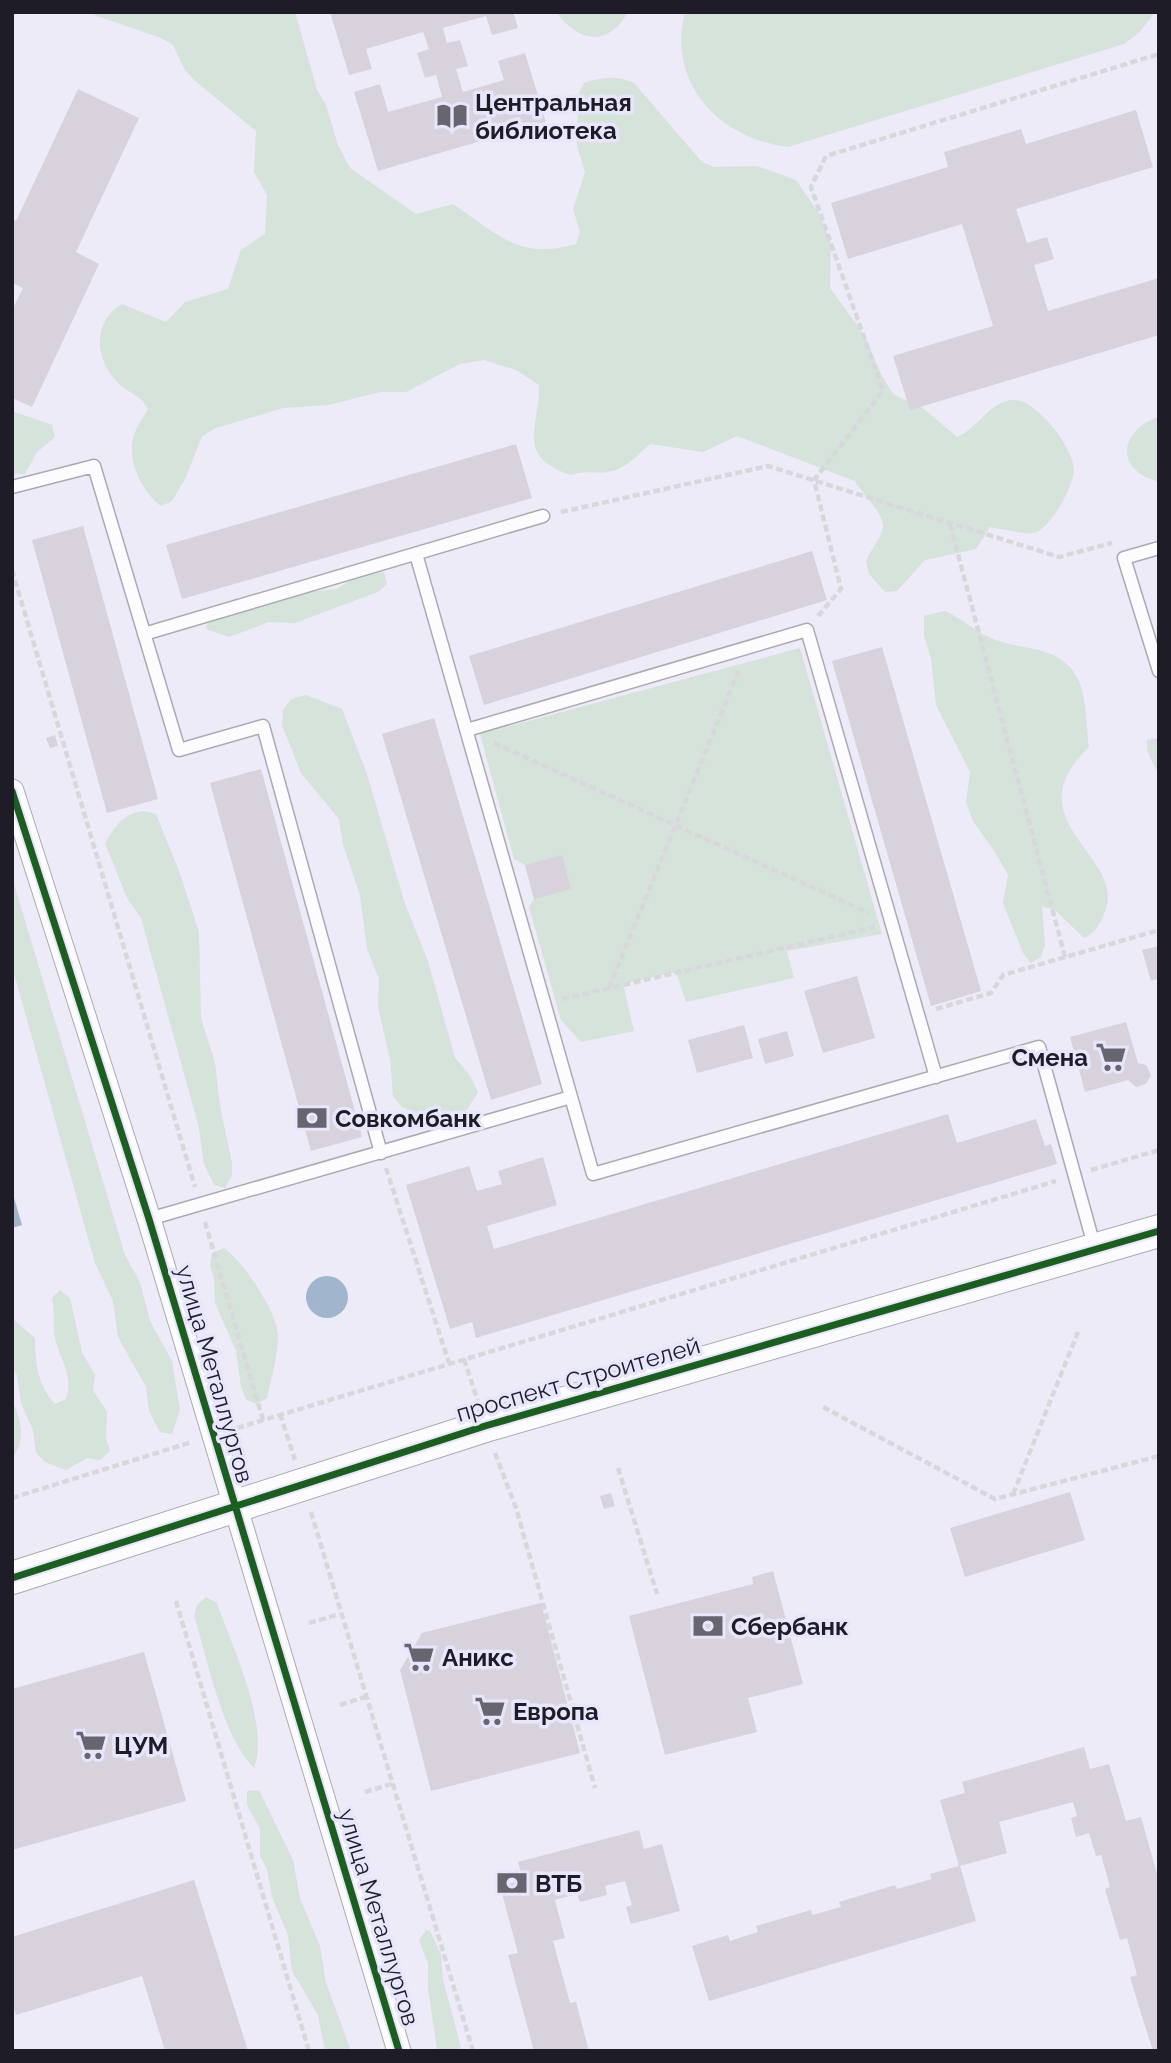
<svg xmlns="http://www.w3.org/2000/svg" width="1171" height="2063" font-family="Raleway,sans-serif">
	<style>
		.green { fill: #d5e3da }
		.water { fill: #a1b6cc }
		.building { fill: #d8d2dd }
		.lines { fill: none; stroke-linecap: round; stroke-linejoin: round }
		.lane-casing { stroke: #abaab4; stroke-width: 15 }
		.street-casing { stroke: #abaab4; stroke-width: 25 }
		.secondary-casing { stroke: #abaab4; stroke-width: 34 }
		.path { stroke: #d8d8dc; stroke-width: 4.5; stroke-dasharray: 7 3.5; stroke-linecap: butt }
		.lane { stroke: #fcfcfe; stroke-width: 12 }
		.street { stroke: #fcfcfe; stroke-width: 23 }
		.secondary { stroke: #fcfcfe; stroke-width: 32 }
		.cycleway-casing { stroke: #e8e6fc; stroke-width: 11 }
		.cycleway { stroke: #1b5e20; stroke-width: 7 }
		.labels { text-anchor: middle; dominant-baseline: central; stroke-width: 7; stroke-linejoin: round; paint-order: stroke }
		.poi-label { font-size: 24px; font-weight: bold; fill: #1e1d27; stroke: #e8e6fc; text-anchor: start }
		.street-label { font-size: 24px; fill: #1e1d27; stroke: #e8e6fc }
	</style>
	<rect width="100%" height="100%" fill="#ecebf7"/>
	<path class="green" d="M86 12H295L317 90 326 105 338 145 350 168 416 214 453 204C497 234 520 261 576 244L580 232 573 209 585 172 577 146 578 95 584 83C601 77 618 75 634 83L702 162 714 167 757 166 796 180 820 215 831 243 830 288 865 336 881 374 893 394 924 409 957 437C978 429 990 400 1014 400 1036 400 1073 447 1074 469 1074 485 1050 531 1033 533 1020 534 1003 529 990 527L976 549 925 560 897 591 885 592 869 574 866 562C869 551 882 538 883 527 884 513 862 494 855 481L737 436 703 452 650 444C638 454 627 468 612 471 598 475 586 469 571 475 514 456 540 428 539 385L516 370 484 360 460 364 406 392H380L329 405 283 408 216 428 202 436 186 477 172 501 161 506C143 493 130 466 132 444 133 431 142 420 148 409 141 395 130 394 119 384 95 360 91 323 122 304L166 322 185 302 228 289 241 250 265 234 267 195 254 172 256 131 194 80 185 70 173 45 161 38Z
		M556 12H628C608 48 578 42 556 12Z
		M685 12H1155L1140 32 1124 44 788 147C721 139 666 84 685 12Z
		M12 411 52 425 55 437 37 452 25 474H12Z
		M1159 417V482C1152 479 1143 477 1138 472 1113 452 1135 423 1159 417Z
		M384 572 387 584 378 592 295 623 269 622 229 637 206 629 209 617 309 592 336 589 357 577Z
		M945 611C963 619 978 634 996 640 1010 645 1025 647 1039 650 1090 664 1084 703 1089 747 1010 823 1130 856 1104 914 1098 927 1096 932 1084 938L1055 910 1042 907 1045 945 1041 957 1031 963 1023 953 1003 903 1008 875 995 852 973 821 966 802 970 772 936 705 931 659 924 635V616Z
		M800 648 882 934 787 951 794 978 686 1002 676 972 623 984 634 1031 581 1042 561 1020 529 907 534 899 525 865 514 859 480 734Z
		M306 695 342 709 367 774 405 904 428 961 455 1058 469 1074 478 1092 467 1110 437 1115 419 1114 402 1107 393 1096 390 1059 378 1007 379 979 367 949 360 895 343 844 339 819 301 773 282 725 283 710 291 699Z
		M1159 738V775L1147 751V740Z
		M143 811 156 814 179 871 199 932 201 1018 215 1063 220 1106 232 1163V1175L225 1188 214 1185 204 1164 199 1128 141 918 127 898 105 843C116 826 122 814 143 811Z
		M12 877 125 1255 140 1282 150 1321 172 1361 180 1410 172 1434 160 1432 149 1411 146 1387 118 1337 113 1301 95 1263 12 966Z
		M224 1248C243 1261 280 1315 278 1339 277 1359 271 1379 267 1398L256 1404 246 1399 241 1387 236 1351 215 1303 214 1278 210 1266 212 1253Z
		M60 1290 70 1298 82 1352 95 1375 93 1390 107 1412 106 1439 110 1451 100 1460 87 1458 66 1470 45 1462 36 1452 33 1430 21 1403 17 1375 12 1367V1318L35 1338C35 1363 38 1386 55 1404L66 1399C75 1374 57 1356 54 1333 53 1321 55 1310 52 1298Z
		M12 1401C22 1421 26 1441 12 1458Z
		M206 1597 217 1603C232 1646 270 1725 254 1768 222 1736 208 1660 194 1616L197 1605Z
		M259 1790 293 1860 300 1898 320 1946 326 1983 351 2051H325L318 2015 292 1971 288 1935 272 1897 267 1869 260 1856V1829L247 1805V1791Z
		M426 1930 430 1931 441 1954 443 1980 462 2051 437 2049 428 1988V1964L419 1940Z"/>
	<path class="water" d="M12 1191 22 1225 12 1228Z
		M306 1297a21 21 0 1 1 42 0a21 21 0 1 1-42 0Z"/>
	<path class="building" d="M330 12H513L518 28 492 35 486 16 443 28 447 43 460 40 468 66 456 69 463 92 504 80 498 61 525 53 546 122 378 171 354 92 380 84 388 112 442 97 436 75 425 78 417 53 429 49 423 32 366 49 372 69 349 75Z
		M78 89 139 118 76 252 99 264 32 407 12 398V310L23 288 12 283V219L16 221Z
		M1136 110 1153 167 1016 209 1027 243 1047 237 1054 259 1034 265 1048 311 1159 278V335L910 410 893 356 993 326 962 224 848 259 831 203 948 167 944 152 1021 129 1026 144Z
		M516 444 532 498 182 599 166 545Z
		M83 526 158 799 107 813 32 540Z
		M812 551 827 600 484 705 469 656Z
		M882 647 981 991 931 1006 832 661Z
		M434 718 542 1084 491 1100 382 734Z
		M55 735 58 746 50 748 46 738Z
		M261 769 362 1137 311 1151 210 783Z
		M562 855 571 889 534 899 525 865Z
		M1159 946V978L1151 981 1142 950Z
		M857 976 875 1038 823 1053 804 991Z
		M1126 1022 1138 1063 1146 1065 1151 1075 1146 1084 1136 1087 1128 1080 1085 1092 1070 1037Z
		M744 1025 753 1058 697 1073 688 1040Z
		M787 1031 794 1056 765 1064 758 1039Z
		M948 1114 957 1143 1036 1119 1045 1146 1051 1144 1057 1164 476 1338 472 1322 450 1329 406 1185 469 1166 477 1191 502 1184 498 1171 543 1157 557 1205 487 1226 494 1249Z
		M1070 1492 1085 1540 965 1577 950 1528Z
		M611 1493 615 1506 604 1509 600 1496Z
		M773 1571 803 1684 748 1698 757 1732 665 1755 629 1616 753 1584 752 1577Z
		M541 1603 580 1753 431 1791 400 1670 422 1633Z
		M144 1652 186 1801 12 1850V1689Z
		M1084 1747 1090 1769 1109 1764 1126 1821 1141 1817 1159 1881V2051H1153L1140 2010 1130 1977 1137 1975 1127 1938 1120 1940 1105 1889 1110 1887 1101 1855 1096 1856 1089 1833 1076 1837 1071 1818 1077 1816 1073 1802 999 1822 1007 1853 960 1866 976 1921 709 2001 692 1946 728 1935 730 1941 758 1932 756 1926 811 1910 812 1915 841 1907 839 1902 895 1885 897 1889 932 1879 930 1874 959 1866 940 1800 965 1793 962 1782Z
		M639 1830 644 1849 662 1844 680 1911 631 1924 626 1907 632 1905 625 1881 605 1886 607 1895 580 1902 577 1894 555 1900 565 1938 553 1941 570 2003 576 2002 589 2051H534L508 1955 518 1953 500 1886 523 1880 518 1862Z
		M194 1880 248 2051H165L142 1976 16 2015 12 2003V1937Z"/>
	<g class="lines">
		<g class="lane-casing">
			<path id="lane" d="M12 487 94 466 179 750 263 726 381 1153
				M1159 548 1124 558 1159 671
				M416 554 593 1174 1039 1047 1095 1249
				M144 634 543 516
				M467 730 807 630 936 1077
				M149 1219 571 1097"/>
		</g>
		<g class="street-casing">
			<path id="street" d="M12 791 149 1219 399 2051"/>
		</g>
		<g class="secondary-casing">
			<path id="secondary" d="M12 1578 485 1426 1159 1231"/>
		</g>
		<path class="path" d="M561 512 768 466 1059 557 1112 543
			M950 524 1065 957
			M12 570 195 1187
			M818 616 841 589 814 480 883 391 811 187 826 156 1159 54
			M494 743 869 913
			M609 988 739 670
			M562 999 875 927
			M936 1009 991 993 1003 975 1159 930
			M386 1168 449 1363
			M1091 1170 1159 1150
			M205 1222 263 1420
			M464 1359 478 1402
			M823 1407 995 1499 1159 1456
			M280 1414 295 1460
			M237 1428 1056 1181
			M495 1453 516 1508 595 1788
			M618 1468 657 1594
			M1013 1494 1078 1332
			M12 1498 192 1442
			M311 1512 473 2051
			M176 1601 309 2051
			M309 1623 340 1614
			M340 1705 365 1697
			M365 1792 392 1784"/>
		<use href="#lane" class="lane"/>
		<use href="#street" class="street"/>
		<use href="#secondary" class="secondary"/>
		<g class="cycleway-casing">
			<path id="cycleway" d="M12 791 149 1219 399 2051
				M12 1578 485 1426 1159 1231"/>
		</g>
		<use href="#cycleway" class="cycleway"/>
	</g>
	<defs>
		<g id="library-bare" transform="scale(2.415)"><path d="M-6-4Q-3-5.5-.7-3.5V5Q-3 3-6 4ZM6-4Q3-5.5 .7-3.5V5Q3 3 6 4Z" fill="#666570" stroke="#e8e6fc" stroke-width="2.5" paint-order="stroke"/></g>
		<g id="supermarket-bare" transform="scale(2.415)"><path d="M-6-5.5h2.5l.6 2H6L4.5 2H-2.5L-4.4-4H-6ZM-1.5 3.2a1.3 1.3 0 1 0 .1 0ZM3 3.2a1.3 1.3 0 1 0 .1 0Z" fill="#666570" stroke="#e8e6fc" stroke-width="2.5" paint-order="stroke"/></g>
		<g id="bank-bare" transform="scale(2.415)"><path d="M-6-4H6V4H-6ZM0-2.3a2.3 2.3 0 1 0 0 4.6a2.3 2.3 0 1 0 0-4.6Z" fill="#666570" stroke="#e8e6fc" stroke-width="2.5" paint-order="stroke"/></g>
	</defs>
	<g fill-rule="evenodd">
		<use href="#library-bare" x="452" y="116"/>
		<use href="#supermarket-bare" x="1111" y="1057"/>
		<use href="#bank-bare" x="312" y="1118"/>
		<use href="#bank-bare" x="708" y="1626"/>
		<use href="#supermarket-bare" x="419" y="1657"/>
		<use href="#supermarket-bare" x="490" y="1711"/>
		<use href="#supermarket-bare" x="91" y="1745"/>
		<use href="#bank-bare" x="512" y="1883"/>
	</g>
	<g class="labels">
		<g class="poi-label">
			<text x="475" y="102">Центральная<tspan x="475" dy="28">библиотека</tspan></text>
			<text x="1088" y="1057" text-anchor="end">Смена</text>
			<text x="335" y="1118">Совкомбанк</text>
			<text x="731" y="1626">Сбербанк</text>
			<text x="442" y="1657">Аникс</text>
			<text x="513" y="1711">Европа</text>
			<text x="114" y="1745">ЦУМ</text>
			<text x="535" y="1883">ВТБ</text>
		</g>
		<g class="street-label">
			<text transform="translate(215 1374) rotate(74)">улица Металлургов</text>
			<text transform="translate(578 1379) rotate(-16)">проспект Строителей</text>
			<text transform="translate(379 1917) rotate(73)">улица Металлургов</text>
		</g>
	</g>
	<rect width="1171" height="2063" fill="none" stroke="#1e1d27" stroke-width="28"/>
</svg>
